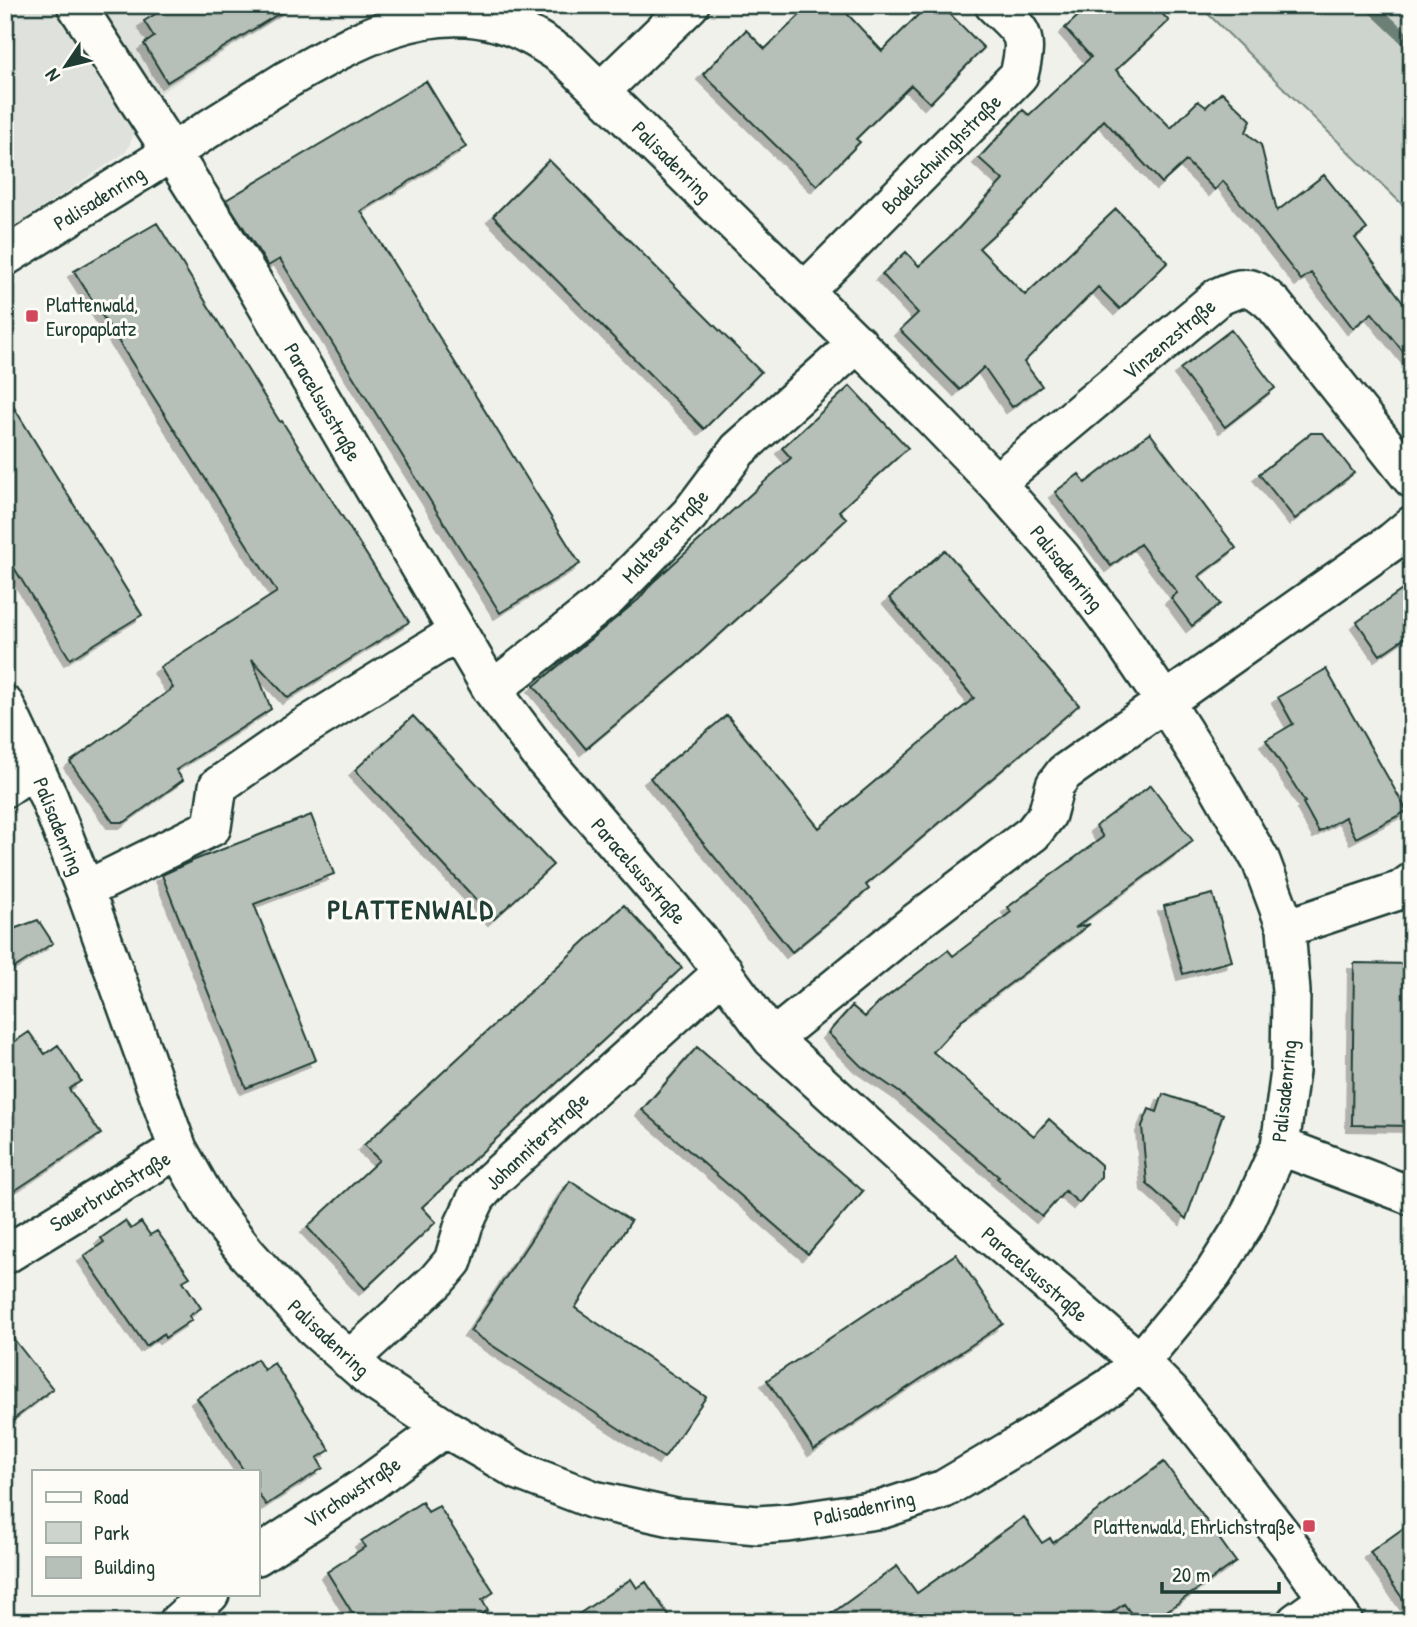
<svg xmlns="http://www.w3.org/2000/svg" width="1417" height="1627" font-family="'Patrick Hand',sans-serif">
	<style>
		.built { fill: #dfe2dc }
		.green { fill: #cdd3cd; stroke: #768880; stroke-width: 2 }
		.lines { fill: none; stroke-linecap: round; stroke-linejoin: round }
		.stream { stroke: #6c8077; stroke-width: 12 }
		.building { fill: #b6bfb8; stroke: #1f3d34; stroke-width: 2; filter: url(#shadow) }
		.minor-casing { stroke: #1f3d34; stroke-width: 42 }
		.minor { stroke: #fdfcf7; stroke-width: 37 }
		.poi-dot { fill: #d1495b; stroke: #fdfcf7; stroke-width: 2.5 }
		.labels { text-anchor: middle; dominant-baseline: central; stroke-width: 6; stroke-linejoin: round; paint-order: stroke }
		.street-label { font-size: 21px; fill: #1f3d34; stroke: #fdfcf7 }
		.poi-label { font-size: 21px; fill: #1f3d34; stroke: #fdfcf7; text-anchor: start }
		.district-label { font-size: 28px; font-weight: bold; letter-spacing: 2px; fill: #1f3d34; stroke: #fdfcf7 }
	</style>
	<defs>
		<filter id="shadow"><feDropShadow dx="-6" dy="6" stdDeviation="0" flood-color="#0004"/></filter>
	</defs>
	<rect width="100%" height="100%" fill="#f0f1eb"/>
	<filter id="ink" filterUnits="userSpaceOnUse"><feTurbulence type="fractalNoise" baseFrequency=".0143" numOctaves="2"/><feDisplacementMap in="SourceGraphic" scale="14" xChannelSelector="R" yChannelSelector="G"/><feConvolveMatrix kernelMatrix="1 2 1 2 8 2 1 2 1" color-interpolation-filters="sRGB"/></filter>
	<g filter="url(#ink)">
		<path class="built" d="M5 5H297L150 100 126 152 5 233Z"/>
		<path class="green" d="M1199 5H1412V214Z"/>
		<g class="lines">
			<path class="stream" d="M1370 5 1412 45"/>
		</g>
		<path class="building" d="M170 5H293L167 82 144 44 154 37 144 21Z
			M810 5H839L882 51 928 5H941L984 48 930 103 911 85 856 139 860 142 817 186 703 74 746 30 765 49Z
			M1090 5H1154L1169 21 1116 70 1171 128 1198 101 1206 107 1222 92 1251 120 1246 132 1261 145 1277 211 1324 175 1367 229 1355 238 1412 314V363L1372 313 1353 328 1311 273 1301 280 1223 181 1215 190 1186 161 1162 183 1104 120 1024 207 979 248 1025 295 1116 209 1168 262 1120 309 1098 287 1024 362 1042 386 1012 407 984 367 960 390 900 330 918 313 882 274 906 252 919 266 959 228 1003 180 979 158 1023 110 1029 115 1091 57 1065 28Z
			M426 81 466 147 361 211 580 564 500 613 280 259 268 266 226 200Z
			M549 160 761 372 704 429 493 216Z
			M157 223 280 422 282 421 409 622 288 698 252 659 271 709 176 770 183 780 125 822H113L70 762 173 688 160 667 277 592 74 271Z
			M1231 330 1275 388 1225 427 1180 369Z
			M850 386 908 448 839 511 847 519 683 668 586 749 534 686 639 599 652 583 791 458 782 448Z
			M5 393 142 615 70 659 5 553Z
			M1150 433 1236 548 1199 576 1220 604 1192 626 1171 598 1177 593 1140 544 1111 566 1055 492 1079 474 1085 483Z
			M1311 433H1323L1354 473 1295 519 1259 474Z
			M945 550 1079 705 866 885 869 889 792 952 650 778 727 715 819 828 974 698 889 598Z
			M1412 583V633L1380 655 1357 622Z
			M1326 669 1407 811 1356 838 1345 817 1319 832 1303 803 1305 802 1266 740 1293 724 1278 697Z
			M413 716 553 865 494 919 355 770Z
			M1151 785 1193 841 1075 928 1090 924 964 1018 933 1052 1034 1136 1049 1119 1101 1165V1177L1079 1203 1065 1191 1042 1217 997 1178 999 1177 899 1092 861 1066 828 1033 852 1006 865 1017 875 1006 948 950 953 956 1011 912 1008 907 1103 837 1096 826Z
			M311 815 334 874 254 904 316 1060 246 1088 162 875 192 861Z
			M1213 894 1232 961 1183 974 1164 906Z
			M624 905 682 968 422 1207 436 1222 365 1289 307 1227 379 1160 364 1145Z
			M38 920 53 943 5 974V932Z
			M1354 963 1412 964V1126L1352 1125Z
			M29 1032 45 1054 58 1045 81 1081 69 1089 101 1134 5 1197V1048Z
			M697 1047 863 1191 808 1254 642 1110Z
			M1163 1094 1223 1114 1186 1219 1147 1184 1142 1126 1149 1109 1157 1112Z
			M570 1181 631 1221 575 1308 706 1397 664 1458 470 1331Z
			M125 1221 131 1229 141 1222 150 1235 157 1231 190 1277 183 1281 201 1308 189 1316 192 1320 165 1338 163 1334 146 1346 84 1256 104 1242 101 1238Z
			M956 1254 1003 1324 814 1450 767 1380Z
			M5 1328 53 1389 5 1426Z
			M257 1359 264 1370 274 1363 330 1450 317 1458 323 1468 266 1505 257 1492V1471H244L197 1398Z
			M1164 1462 1236 1562 1151 1622H1137L1124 1604 1099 1622H820L897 1566 917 1593 1024 1517 1042 1543 1050 1538 1053 1543Z
			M422 1502 428 1512 439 1506 494 1592 482 1600 488 1610 470 1622H358L327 1572 365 1547 361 1541Z
			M1412 1522V1612L1370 1552Z
			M631 1579 637 1588 646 1582 673 1622H567Z"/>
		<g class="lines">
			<g class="minor-casing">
				<path id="minor" d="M76 5 172 153 253 282 492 690 543 758 699 940 772 1039 941 1193 1140 1362 1170 1392 1288 1543 1344 1622
					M601 91 690 5
					M5 257 288 79C351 43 424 0 499 23 524 30 545 44 566 58L931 416 996 483 1062 558 1116 630 1164 701 1218 786 1261 861 1286 928 1291 992 1290 1071 1280 1146 1247 1220 1213 1274 1140 1362 1110 1387 1032 1437 944 1489 883 1509 788 1523 758 1525 676 1518 594 1500 519 1471 445 1428 375 1382 316 1330 247 1254 212 1209 178 1149 85 890 49 798 5 705
					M805 291 1019 75C1029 33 1023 33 994 5
					M996 483 1218 297C1245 284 1253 285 1274 305L1412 479
					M492 690 607 599 690 514 738 450 858 343
					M5 788 35 767
					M85 890 212 827 218 786 290 736 458 632
					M1286 928 1401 890 1412 882
					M772 1039 912 925 1033 833 1047 815 1055 785 1064 773 1393 541 1412 525
					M1280 1146 1412 1196
					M5 1255 178 1149
					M349 1360 436 1281 453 1261 464 1224 477 1197 492 1180 724 971
					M257 1556 364 1487 445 1428
					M178 1622 210 1594
					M1296 1622 1328 1599"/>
			</g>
			<use href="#minor" class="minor"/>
		</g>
	</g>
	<g class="poi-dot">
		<rect x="25" y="309" width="14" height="14" rx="3.5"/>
		<rect x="1302" y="1519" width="14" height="14" rx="3.5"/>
	</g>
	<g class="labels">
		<g class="street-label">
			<text transform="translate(941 154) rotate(-45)">Bodelschwinghstraße</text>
			<text transform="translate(672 161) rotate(45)">Palisadenring</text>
			<text transform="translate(99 198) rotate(-32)">Palisadenring</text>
			<text transform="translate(1169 339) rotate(-40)">Vinzenzstraße</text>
			<text transform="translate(323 402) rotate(60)">Paracelsusstraße</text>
			<text transform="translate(665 536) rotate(-48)">Malteserstraße</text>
			<text transform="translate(1067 568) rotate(51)">Palisadenring</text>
			<text transform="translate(59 826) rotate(68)">Palisadenring</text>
			<text transform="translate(639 871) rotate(49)">Paracelsusstraße</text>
			<text transform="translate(1284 1091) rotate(-84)">Palisadenring</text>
			<text transform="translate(537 1141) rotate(-43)">Johanniterstraße</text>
			<text transform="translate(110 1191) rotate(-31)">Sauerbruchstraße</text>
			<text transform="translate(1035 1274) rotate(41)">Paracelsusstraße</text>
			<text transform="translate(329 1338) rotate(43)">Palisadenring</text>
			<text transform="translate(352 1492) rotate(-34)">Virchowstraße</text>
			<text transform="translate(864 1508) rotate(-12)">Palisadenring</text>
		</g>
		<g class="poi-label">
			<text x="46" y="304">Plattenwald,<tspan x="46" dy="24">Europaplatz</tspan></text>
			<text x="1295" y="1526" text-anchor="end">Plattenwald, Ehrlichstraße</text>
		</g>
		<g class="district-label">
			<text x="411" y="909">PLATTENWALD</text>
		</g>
	</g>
	<rect width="1417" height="1627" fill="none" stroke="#fdfcf7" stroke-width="28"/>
	<rect x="14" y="14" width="1389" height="1599" fill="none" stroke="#1f3d34" stroke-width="2.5" filter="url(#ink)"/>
	<rect x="32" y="1470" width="228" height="126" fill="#fdfcf7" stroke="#a4b0a9" stroke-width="2"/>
	<rect x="46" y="1492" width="35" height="10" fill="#fdfcf7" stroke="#a4b0a9" stroke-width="2"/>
	<text x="94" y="1504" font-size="21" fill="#1f3d34">Road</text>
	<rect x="46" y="1522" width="35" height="21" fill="#cdd3cd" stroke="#a4b0a9" stroke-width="2"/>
	<text x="94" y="1540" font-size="21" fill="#1f3d34">Park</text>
	<rect x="46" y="1557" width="35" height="21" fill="#b6bfb8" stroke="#a4b0a9" stroke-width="2"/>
	<text x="94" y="1574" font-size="21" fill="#1f3d34">Building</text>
	<g transform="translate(66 66) rotate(235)" stroke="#fdfcf7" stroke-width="5" paint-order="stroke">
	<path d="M0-5L12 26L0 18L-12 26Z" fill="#1f3d34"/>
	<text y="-10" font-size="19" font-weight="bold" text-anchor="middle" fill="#1f3d34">N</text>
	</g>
	<path d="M1162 1582v10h117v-10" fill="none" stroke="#1f3d34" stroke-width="3.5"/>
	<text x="1172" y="1582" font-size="21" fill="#1f3d34" stroke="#fdfcf7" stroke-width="5" paint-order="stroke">20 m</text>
</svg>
